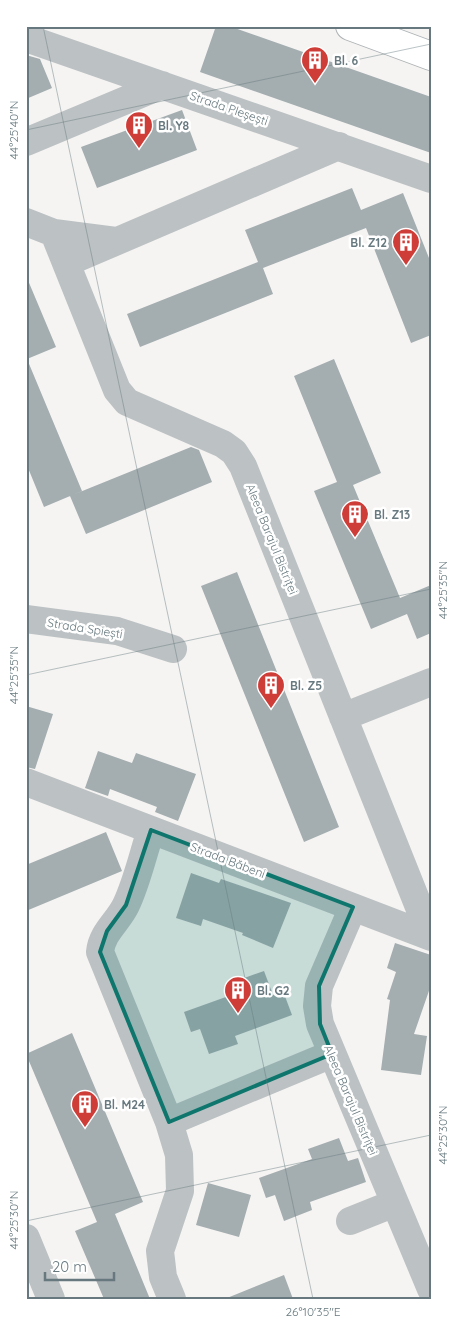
<svg xmlns="http://www.w3.org/2000/svg" width="457" height="1325" font-family="Quicksand,sans-serif">
	<style>
		.building { fill: #a4adb0 }
		.lines { fill: none; stroke-linecap: round; stroke-linejoin: round }
		.major-casing { stroke: #aeb3b5; stroke-width: 30 }
		.minor { stroke: #bcc1c3; stroke-width: 28 }
		.major { stroke: #fff; stroke-width: 28 }
		.marked { fill: #0f766e; fill-opacity: 0.2; stroke: #0f766e; stroke-width: 4; stroke-linejoin: round }
		.ticks { fill: none; stroke: #67797f; stroke-width: 1; stroke-opacity: 0.45 }
		.labels { text-anchor: middle; dominant-baseline: central; stroke-width: 5; stroke-linejoin: round; paint-order: stroke }
		.poi-label { font-size: 12px; font-weight: bold; fill: #67797f; stroke: #fff; text-anchor: start }
		.street-label { font-size: 12px; fill: #67797f; stroke: #fff }
		.neatline { fill: none; stroke: #67797f; stroke-width: 2 }
		.ticks-label { font-size: 12px; text-anchor: middle; fill: #67797f }
	</style>
	<rect width="100%" height="100%" fill="#f5f4f2"/>
	<path class="building" d="M216 26H229L431 97V153L200 72Z
		M26 55 40 59 52 88 26 99Z
		M182 110 197 150 97 188 81 147Z
		M352 188 361 210 403 193 431 263V335L411 343 366 228 263 268 273 294 140 347 127 314 258 262 245 230Z
		M27 278 56 347 27 359 82 491 44 507 26 463Z
		M334 359 381 473 353 485 400 598 431 585V633L417 639 407 614 371 629 314 491 337 482 294 376Z
		M191 447 199 450 212 482 86 534 70 496Z
		M237 572 339 827 304 842 201 586Z
		M26 706 53 714 35 769 26 767Z
		M98 751 132 763 136 753 196 774 178 821 155 812 157 807 110 789 108 796 85 788Z
		M106 832 122 871 26 911V865Z
		M191 873 219 883 221 879 291 903 273 948 242 935 243 933 203 919 201 926 176 918Z
		M395 943 431 955V985L414 1034 427 1036 421 1075 381 1070 390 1000 387 999 396 972 387 968Z
		M264 971 273 995 283 991 292 1015 235 1036 238 1044 209 1054 200 1029 191 1032 184 1012 237 993 233 982Z
		M72 1033 143 1202 115 1214 150 1299H104L75 1231 97 1222 26 1054Z
		M339 1138 348 1161 358 1158 366 1182 310 1202 312 1210 284 1221 275 1195 266 1198 259 1178 312 1159 308 1149Z
		M208 1183 251 1195 239 1237 196 1225Z
		M284 1275 293 1299H227V1298Z"/>
	<g class="lines">
		<g class="major-casing">
			<path id="major" d="M350 26 431 56"/>
		</g>
		<path class="minor" d="M26 38 431 179
			M26 142 162 85
			M26 222 54 233 116 241
			M54 233 117 390 127 402 223 444 234 452 243 466 431 937
			M66 263 339 146
			M26 619 117 631 173 649
			M343 717 431 682
			M26 782 431 937
			M151 830C143 854 137 882 126 905 118 922 102 932 100 952L169 1122 179 1155 180 1191 160 1251 163 1277 172 1299
			M353 907 319 986 317 1006 320 1024 431 1289
			M169 1122 332 1054
			M350 1221 395 1203
			M26 1238 51 1299"/>
		<use href="#major" class="major"/>
	</g>
	<path class="marked" d="M151 830 353 907 319 986 320 1024 332 1054 169 1122 100 952 107 931 126 905Z"/>
	<path class="ticks" d="M43 26 313 1299M26 130 431 44M26 675 431 589M26 1221 431 1135"/>
	<defs>
		<g id="building-pin" transform="scale(1.4375)"><path d="M0 17L-7.5 6A9.5 9.5 0 1 1 7.5 6Z" fill="#cf3d38" stroke="#fff"/><path d="M-4-6H4V6H1V3H-1V6H-4ZM-2.5-4.3h1.7v1.8h-1.7ZM.8-4.3h1.7v1.8H.8ZM-2.5-1h1.7V.8h-1.7ZM.8-1h1.7V.8H.8Z" fill="#fff"/></g>
	</defs>
	<g fill-rule="evenodd">
		<use href="#building-pin" x="315" y="60"/>
		<use href="#building-pin" x="139" y="125"/>
		<use href="#building-pin" x="406" y="242"/>
		<use href="#building-pin" x="355" y="514"/>
		<use href="#building-pin" x="271" y="685"/>
		<use href="#building-pin" x="238" y="990"/>
		<use href="#building-pin" x="85" y="1104"/>
	</g>
	<g class="labels">
		<g class="poi-label">
			<text x="334" y="60">Bl. 6</text>
			<text x="158" y="125">Bl. Y8</text>
			<text x="387" y="242" text-anchor="end">Bl. Z12</text>
			<text x="374" y="514">Bl. Z13</text>
			<text x="290" y="685">Bl. Z5</text>
			<text x="257" y="990">Bl. G2</text>
			<text x="104" y="1104">Bl. M24</text>
		</g>
		<g class="street-label">
			<text transform="translate(229 108) rotate(19)">Strada Pleșești</text>
			<text transform="translate(272 539) rotate(68)">Aleea Barajul Bistriței</text>
			<text transform="translate(85 628) rotate(9)">Strada Spiești</text>
			<text transform="translate(228 860) rotate(21)">Strada Băbeni</text>
			<text transform="translate(351 1100) rotate(67)">Aleea Barajul Bistriței</text>
		</g>
	</g>
	<rect width="457" height="1325" fill="none" stroke="#ffffff" stroke-width="55"/>
	<path d="M45 1272v8h69v-8" fill="none" stroke="#67797f" stroke-width="2.5"/>
	<text x="52" y="1272" font-size="15" fill="#67797f" stroke="#ffffff" stroke-width="4" paint-order="stroke">20 m</text>
	<rect x="28" y="28" width="402" height="1270" class="neatline"/>
	<g class="ticks-label">
		<text transform="translate(14 130) rotate(-90)" y="4">44°25'40"N</text>
		<text transform="translate(443 590) rotate(-90)" y="4">44°25'35"N</text>
		<text transform="translate(14 675) rotate(-90)" y="4">44°25'35"N</text>
		<text transform="translate(443 1135) rotate(-90)" y="4">44°25'30"N</text>
		<text transform="translate(14 1220) rotate(-90)" y="4">44°25'30"N</text>
		<text x="313" y="1316">26°10'35"E</text>
	</g>
</svg>
